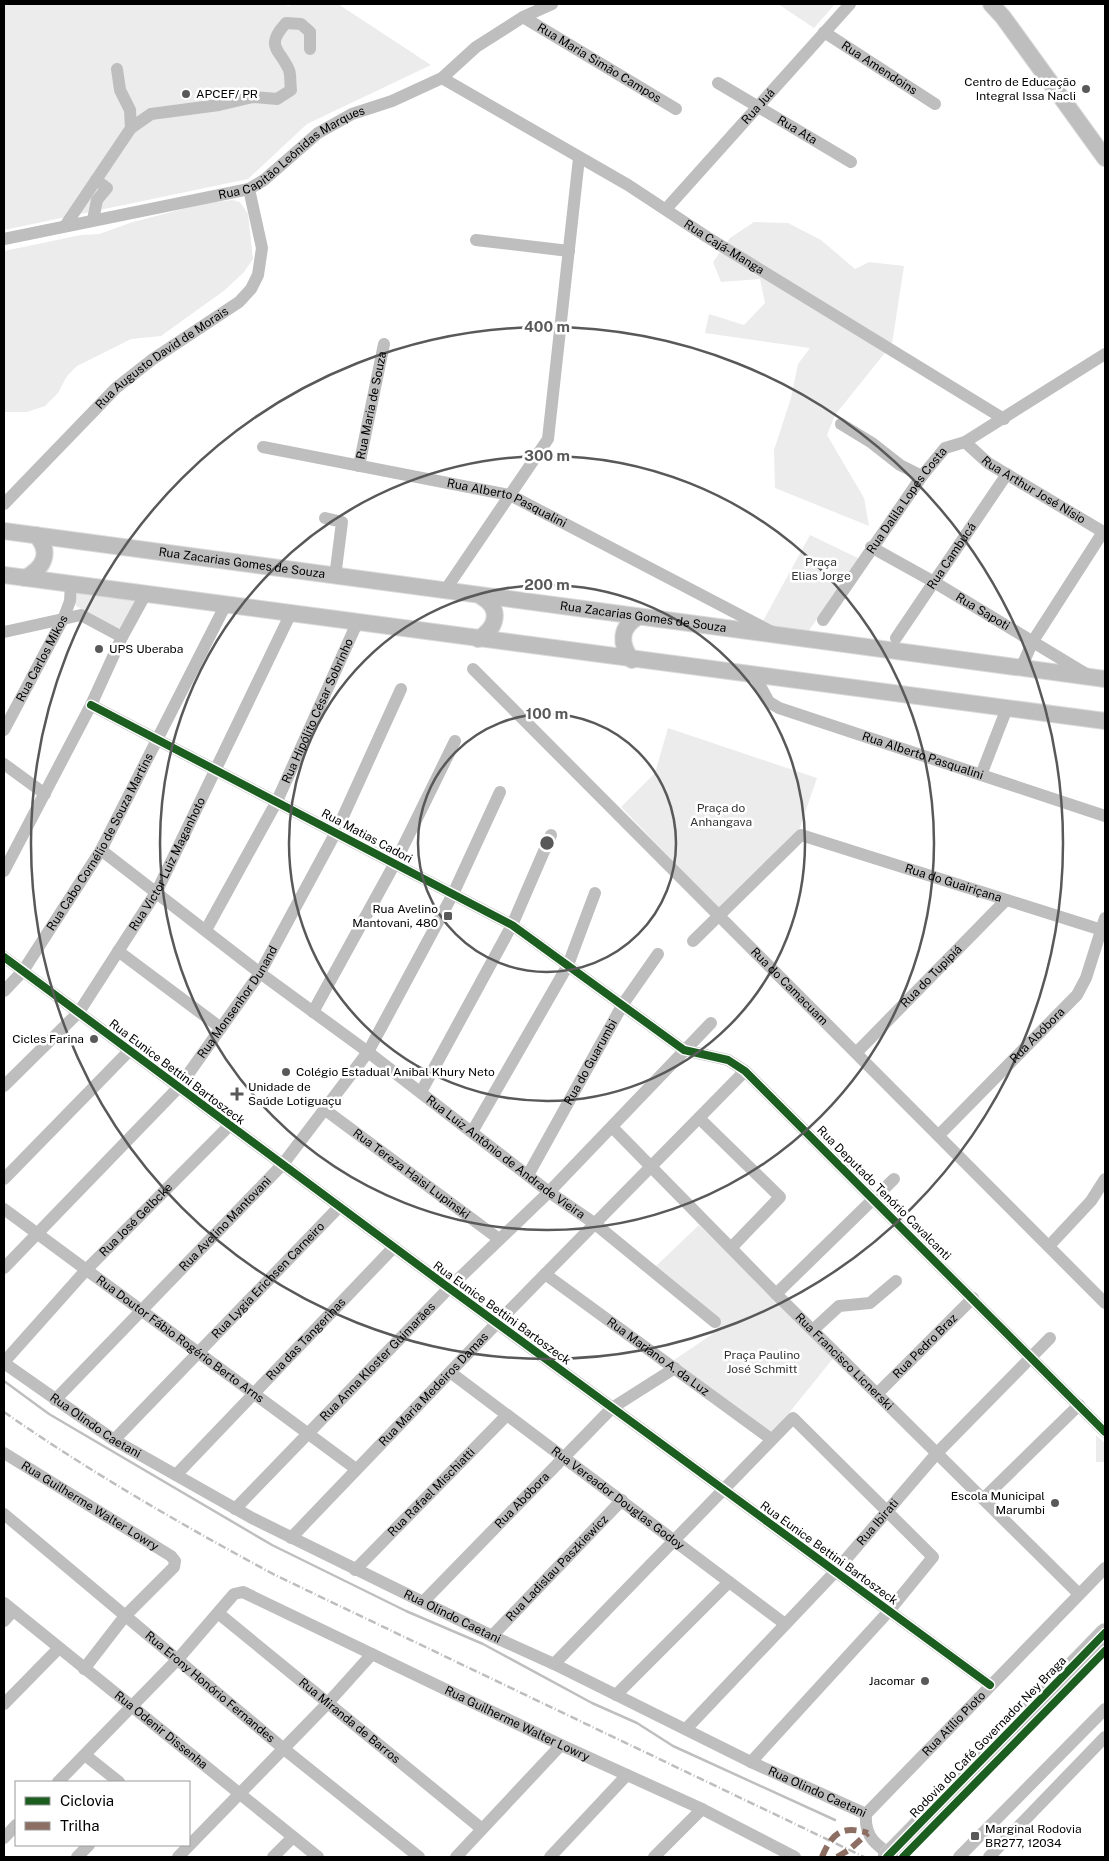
<svg xmlns="http://www.w3.org/2000/svg" width="1109" height="1861" font-family="'Public Sans',sans-serif">
	<style>
		.green { fill: #ececec }
		.lines { fill: none; stroke-linecap: round; stroke-linejoin: round }
		.stream { stroke: #bfbfbf; stroke-width: 2.5 }
		.major-casing { stroke: #dbdbdb; stroke-width: 18 }
		.highway-casing { stroke: #dbdbdb; stroke-width: 20 }
		.minor { stroke: #bebebe; stroke-width: 12 }
		.major { stroke: #bebebe; stroke-width: 16 }
		.highway { stroke: #bebebe; stroke-width: 19 }
		.rail { stroke: #bebebe; stroke-width: 2.5; stroke-dasharray: 8 2.5 1 2.5; stroke-linecap: butt }
		.highway-bridge-casing { stroke: #dbdbdb; stroke-width: 20; stroke-linecap: butt }
		.highway-bridge { stroke: #bebebe; stroke-width: 19 }
		.quiet { stroke: #8d6e63; stroke-width: 6; stroke-dasharray: 12 6; stroke-linecap: butt }
		.cycleway-casing { stroke: #fff; stroke-width: 11 }
		.cycleway { stroke: #1b5e20; stroke-width: 8 }
		.ring { fill: none; stroke: #595959; stroke-width: 2.5 }
		.poi-dot { fill: #595959; stroke: #fff; stroke-width: 2 }
		.labels { text-anchor: middle; dominant-baseline: central; stroke-width: 5; stroke-linejoin: round; paint-order: stroke }
		.street-label { font-size: 12px; fill: #000; stroke: #fff }
		.poi-label { font-size: 12px; fill: #000; stroke: #fff; text-anchor: end }
		.park-label { font-size: 12px; fill: #333; stroke: #fff }
		.centre { fill: #595959; stroke: #fff; stroke-width: 2.5 }
		.ring-label { font-size: 15px; text-anchor: middle; font-weight: bold; fill: #595959; stroke: #fff; stroke-width: 5; stroke-linejoin: round; paint-order: stroke }
	</style>
	<rect width="100%" height="100%" fill="#fff"/>
	<path class="green" d="M4 4H285L288 6 294 4H338L431 65 307 124 248 179 4 230Z
		M778 4H835L814 28Z
		M233 200 240 202 248 214 253 259 244 272 225 290 161 336 131 339 77 366 67 376 58 393 45 406 27 412H4V251L81 235 99 234 133 222 206 203Z
		M754 222 788 223 821 240 855 269 869 262 904 266 892 344 835 415 827 435 864 498 869 526 775 488 774 450 791 398 798 364 810 348 705 333 709 314 744 325 765 303 760 279 721 282 713 262 730 238Z
		M810 535 860 559 807 633 781 632 763 621Z
		M79 591 138 601 122 630 76 606 75 597Z
		M668 728 817 778 798 833 720 910 621 807 655 773Z
		M699 1225 835 1356 772 1434 671 1362 717 1331V1319L655 1267Z
		M1096 1435 1105 1443V1519V1462H1096Z"/>
	<g class="lines">
		<path class="stream" d="M4 1381 49 1414 272 1545 406 1611 483 1644 592 1703 637 1723 673 1746 835 1820"/>
		<g class="major-casing">
			<g id="major">
				<path d="M991 4 1003 17 1105 158"/>
				<path id="s49" d="M4 531 1105 679"/>
				<path d="M4 575 1105 721"/>
				<path d="M25 578C44 568 52 552 36 535"/>
				<path d="M478 639C497 628 502 609 482 597"/>
				<path d="M632 660C619 644 620 627 638 617"/>
			</g>
		</g>
		<g class="highway-casing">
			<path id="highway" d="M901 1843 1105 1633"/>
		</g>
		<g class="minor">
			<path id="s1" d="M523 17 676 109"/>
			<path id="s2" d="M824 32 935 104"/>
			<path id="s3" d="M442 78 628 185 707 237 1004 419"/>
			<path id="s4" d="M718 83 851 162"/>
			<path d="M131 128 151 114 219 105 253 97 277 99 291 90C290 84 291 76 289 70 280 49 264 47 286 23L301 24 310 32V49"/>
			<path id="s5" d="M666 209 850 4"/>
			<path d="M93 220 97 200 107 188 96 180"/>
			<path d="M65 226 131 128 130 110 120 90 117 69"/>
			<path id="s6" d="M4 239 249 189 264 180 318 133 352 114 392 101 442 78 476 47 523 17 552 4"/>
			<path d="M476 240 569 251"/>
			<path d="M841 424 872 443 900 465 922 476"/>
			<path id="s7" d="M965 442 988 463 1105 533"/>
			<path id="s8" d="M263 447 510 495 772 632"/>
			<path id="s9" d="M359 466 384 344"/>
			<path id="s10" d="M4 504 116 388 153 359 239 302 251 289 258 275 262 248 249 189"/>
			<path d="M325 518 342 522 335 577"/>
			<path id="s11" d="M871 547 934 582 1086 674"/>
			<path d="M444 592 548 439 579 158"/>
			<path id="s12" d="M823 620 922 476 945 448 965 442 1105 354"/>
			<path d="M4 632 81 615 122 637"/>
			<path id="s13" d="M896 638 1007 474"/>
			<path d="M1021 668 1033 641 1103 532"/>
			<path id="s14" d="M473 669 1105 1303"/>
			<path id="s15" d="M754 675 769 702 779 708 1105 816"/>
			<path d="M91 705 512 925 684 1050 728 1060 745 1071 1105 1432"/>
			<path id="s16" d="M4 730 64 617 70 601 71 584"/>
			<path d="M4 764 45 794"/>
			<path d="M981 775 1007 708"/>
			<path id="s17" d="M101 850 260 973 368 1052 549 1192 594 1223 715 1322"/>
			<path d="M4 871 91 705 122 637 145 595"/>
			<path id="s18" d="M206 930 277 801 357 623"/>
			<path id="s19" d="M693 941 801 835 1105 931"/>
			<path d="M118 951 221 1028"/>
			<path d="M4 957 449 1288 990 1685"/>
			<path id="s20" d="M4 991 23 971 101 850 225 606"/>
			<path d="M313 1012 395 863 455 741"/>
			<path id="s21" d="M857 1052 1006 900"/>
			<path id="s22" d="M4 1086 79 1012 157 891 290 615"/>
			<path d="M421 1092 512 925 551 835"/>
			<path id="s23" d="M324 1109 499 1239"/>
			<path d="M699 1118 780 1197 731 1248"/>
			<path id="s24" d="M612 1127 776 1294 1079 1594"/>
			<path d="M472 1132 568 965 595 893"/>
			<path id="s25" d="M939 1135 1077 995 1086 978 1105 918"/>
			<path id="s26" d="M528 1175 623 1004 658 954"/>
			<path d="M4 1179 130 1050"/>
			<path id="s27" d="M4 1209 356 1469"/>
			<path d="M1049 1246 1091 1201 1105 1179"/>
			<path id="s28" d="M4 1268 179 1087 260 973 336 832 401 689"/>
			<path id="s29" d="M545 1274 771 1439"/>
			<path d="M776 1294 894 1179"/>
			<path d="M813 1330 839 1306 870 1303 896 1281"/>
			<path id="s30" d="M4 1362 86 1270 230 1125"/>
			<path id="s31" d="M4 1363 114 1440 252 1518 492 1636 554 1664 751 1762 866 1814"/>
			<path id="s32" d="M450 1372 785 1624"/>
			<path id="s33" d="M877 1394 973 1298"/>
			<path id="s34" d="M55 1400 283 1164 368 1052 453 894 500 792"/>
			<path id="s35" d="M114 1440 339 1207"/>
			<path id="s36" d="M4 1453 171 1556 175 1561 174 1567 125 1616 84 1669"/>
			<path id="s37" d="M176 1475 394 1247"/>
			<path d="M983 1499 1079 1405"/>
			<path id="s38" d="M235 1509 449 1288 549 1192 711 1023"/>
			<path id="s39" d="M4 1514 284 1749 419 1857"/>
			<path id="s40" d="M291 1538 497 1323 745 1071"/>
			<path id="s41" d="M355 1570 507 1415"/>
			<path id="s42" d="M423 1602 612 1408 675 1368"/>
			<path id="s43" d="M4 1603 318 1857"/>
			<path id="s44" d="M218 1613 482 1829"/>
			<path d="M4 1621 13 1611"/>
			<path id="s45" d="M492 1636 622 1500"/>
			<path d="M554 1664 793 1418 933 1557 889 1611 751 1762"/>
			<path d="M616 1695 729 1582"/>
			<path d="M4 1704 59 1648"/>
			<path id="s46" d="M686 1729 835 1572 937 1453 1050 1338"/>
			<path d="M85 1755 119 1782"/>
			<path id="s47" d="M58 1782 178 1659 234 1594 243 1592 561 1745 702 1809 795 1857"/>
			<path id="s48" d="M866 1814 1105 1568"/>
			<path d="M866 1814C864 1837 877 1847 896 1857"/>
			<path d="M4 1838 16 1825"/>
			<path d="M77 1857 89 1845"/>
			<path d="M178 1857 327 1704 372 1654"/>
			<path d="M273 1857 293 1837"/>
			<path d="M456 1857 561 1745"/>
			<path d="M550 1857 627 1775"/>
			<path d="M654 1857 702 1809"/>
			<path d="M959 1857 1105 1709"/>
			<path d="M989 1857 1105 1737"/>
		</g>
		<use href="#major" class="major"/>
		<use href="#highway" class="highway"/>
		<path class="rail" d="M4 1412C90 1472 182 1525 275 1575L864 1857"/>
		<g class="highway-bridge-casing">
			<path id="highway-bridge" d="M887 1857 901 1843"/>
		</g>
		<use href="#highway-bridge" class="highway-bridge"/>
		<path class="quiet" d="M822 1857C832 1833 842 1825 868 1833
			M837 1857 849 1850 868 1833"/>
		<g class="cycleway-casing">
			<path id="cycleway" d="M91 705 512 925 684 1050 728 1060 745 1071 1105 1432
				M4 957 449 1288 990 1685
				M887 1857 1105 1633
				M903 1857 1105 1651"/>
		</g>
		<use href="#cycleway" class="cycleway"/>
	</g>
	<g class="ring">
		<circle cx="547" cy="843" r="129"/>
		<circle cx="547" cy="843" r="258"/>
		<circle cx="547" cy="843" r="387"/>
		<circle cx="547" cy="843" r="516"/>
	</g>
	<g class="poi-dot">
		<circle cx="1086" cy="89" r="5"/>
		<circle cx="186" cy="94" r="5"/>
		<circle cx="99" cy="649" r="5"/>
		<rect x="443" y="911" width="10" height="10" rx="2.5"/>
		<circle cx="94" cy="1039" r="5"/>
		<circle cx="286" cy="1072" r="5"/>
		<path d="M234.5 1086.5h5v5h5v5h-5v5h-5v-5h-5v-5h5z"/>
		<circle cx="1055" cy="1503" r="5"/>
		<circle cx="925" cy="1681" r="5"/>
		<rect x="970" y="1831" width="10" height="10" rx="2.5"/>
	</g>
	<g class="labels">
		<g class="street-label">
			<text stroke="none"><textPath href="#s1" startOffset="89">Rua Maria Simão Campos</textPath></text>
			<text stroke="none"><textPath href="#s2" startOffset="66">Rua Amendoins</textPath></text>
			<text stroke="none"><textPath href="#s5" startOffset="138">Rua Juá</textPath></text>
			<text stroke="none"><textPath href="#s4" startOffset="92">Rua Ata</textPath></text>
			<text stroke="none"><textPath href="#s6" startOffset="305">Rua Capitão Leônidas Marques</textPath></text>
			<text stroke="none"><textPath href="#s3" startOffset="329">Rua Cajá-Manga</textPath></text>
			<text stroke="none"><textPath href="#s10" startOffset="216">Rua Augusto David de Morais</textPath></text>
			<text stroke="none"><textPath href="#s9" startOffset="62">Rua Maria de Souza</textPath></text>
			<text stroke="none"><textPath href="#s7" startOffset="84">Rua Arthur José Nísio</textPath></text>
			<text stroke="none"><textPath href="#s12" startOffset="146">Rua Dalila Lopes Costa</textPath></text>
			<text stroke="none"><textPath href="#s8" startOffset="251">Rua Alberto Pasqualini</textPath></text>
			<text stroke="none"><textPath href="#s13" startOffset="99">Rua Cambucá</textPath></text>
			<text stroke="none"><textPath href="#s49" startOffset="240">Rua Zacarias Gomes de Souza</textPath></text>
			<text stroke="none"><textPath href="#s11" startOffset="129">Rua Sapoti</textPath></text>
			<text stroke="none"><textPath href="#s49" startOffset="645">Rua Zacarias Gomes de Souza</textPath></text>
			<text stroke="none"><textPath href="#s16" startOffset="81">Rua Carlos Mikos</textPath></text>
			<text stroke="none"><textPath href="#s18" startOffset="246">Rua Hipólito César Sobrinho</textPath></text>
			<text stroke="none"><textPath href="#s15" startOffset="194">Rua Alberto Pasqualini</textPath></text>
			<text transform="translate(367 836) rotate(28)">Rua Matias Cadori</text>
			<text stroke="none"><textPath href="#s20" startOffset="178">Rua Cabo Cornélio de Souza Martins</textPath></text>
			<text stroke="none"><textPath href="#s22" startOffset="278">Rua Victor Luiz Maganhoto</textPath></text>
			<text stroke="none"><textPath href="#s19" startOffset="311">Rua do Guairiçana</textPath></text>
			<text stroke="none"><textPath href="#s21" startOffset="106">Rua do Tupipiá</textPath></text>
			<text stroke="none"><textPath href="#s14" startOffset="448">Rua do Camacuam</textPath></text>
			<text stroke="none"><textPath href="#s28" startOffset="355">Rua Monsenhor Dunand</textPath></text>
			<text stroke="none"><textPath href="#s25" startOffset="140">Rua Abóbora</textPath></text>
			<text stroke="none"><textPath href="#s26" startOffset="129">Rua do Guarumbi</textPath></text>
			<text transform="translate(177 1072) rotate(37)">Rua Eunice Bettini Bartoszeck</text>
			<text stroke="none"><textPath href="#s17" startOffset="508">Rua Luiz Antônio de Andrade Vieira</textPath></text>
			<text stroke="none"><textPath href="#s23" startOffset="109">Rua Tereza Haisi Lupinski</textPath></text>
			<text transform="translate(884 1193) rotate(45)">Rua Deputado Tenório Cavalcanti</text>
			<text stroke="none"><textPath href="#s30" startOffset="194">Rua José Gelbcke</textPath></text>
			<text stroke="none"><textPath href="#s34" startOffset="245">Rua Avelino Mantovani</textPath></text>
			<text stroke="none"><textPath href="#s35" startOffset="222">Rua Lygia Erichsen Carneiro</textPath></text>
			<text transform="translate(502 1313) rotate(36)">Rua Eunice Bettini Bartoszeck</text>
			<text stroke="none"><textPath href="#s27" startOffset="219">Rua Doutor Fábio Rogério Berto Arns</textPath></text>
			<text stroke="none"><textPath href="#s37" startOffset="188">Rua das Tangerinas</textPath></text>
			<text stroke="none"><textPath href="#s33" startOffset="68">Rua Pedro Braz</textPath></text>
			<text stroke="none"><textPath href="#s29" startOffset="140">Rua Mariano A. da Luz</textPath></text>
			<text stroke="none"><textPath href="#s38" startOffset="205">Rua Anna Kloster Guimarães</textPath></text>
			<text stroke="none"><textPath href="#s24" startOffset="330">Rua Francisco Licnerski</textPath></text>
			<text stroke="none"><textPath href="#s40" startOffset="206">Rua Maria Medeiros Damas</textPath></text>
			<text stroke="none"><textPath href="#s31" startOffset="111">Rua Olindo Caetani</textPath></text>
			<text stroke="none"><textPath href="#s41" startOffset="109">Rua Rafael Mischiatti</textPath></text>
			<text stroke="none"><textPath href="#s32" startOffset="210">Rua Vereador Douglas Godoy</textPath></text>
			<text stroke="none"><textPath href="#s42" startOffset="142">Rua Abóbora</textPath></text>
			<text stroke="none"><textPath href="#s36" startOffset="101">Rua Guilherme Walter Lowry</textPath></text>
			<text stroke="none"><textPath href="#s46" startOffset="282">Rua Ibirati</textPath></text>
			<text transform="translate(829 1553) rotate(36)">Rua Eunice Bettini Bartoszeck</text>
			<text stroke="none"><textPath href="#s45" startOffset="94">Rua Ladislau Paszkiewicz</textPath></text>
			<text stroke="none"><textPath href="#s31" startOffset="516">Rua Olindo Caetani</textPath></text>
			<text stroke="none"><textPath href="#s39" startOffset="269">Rua Erony Honório Fernandes</textPath></text>
			<text stroke="none"><textPath href="#s44" startOffset="170">Rua Miranda de Barros</textPath></text>
			<text stroke="none"><textPath href="#s48" startOffset="126">Rua Atílio Pioto</textPath></text>
			<text stroke="none"><textPath href="#s47" startOffset="571">Rua Guilherme Walter Lowry</textPath></text>
			<text stroke="none"><textPath href="#s43" startOffset="202">Rua Odenir Dissenha</textPath></text>
			<text transform="translate(988 1737) rotate(-46)">Rodovia do Café Governador Ney Braga</text>
			<text stroke="none"><textPath href="#s31" startOffset="921">Rua Olindo Caetani</textPath></text>
		</g>
		<g class="poi-label">
			<text x="1076" y="82">Centro de Educação<tspan x="1076" dy="14">Integral Issa Nacli</tspan></text>
			<text x="196" y="94" text-anchor="start">APCEF/ PR</text>
			<text x="109" y="649" text-anchor="start">UPS Uberaba</text>
			<text x="438" y="909">Rua Avelino<tspan x="438" dy="14">Mantovani, 480</tspan></text>
			<text x="84" y="1039">Cicles Farina</text>
			<text x="296" y="1072" text-anchor="start">Colégio Estadual Anibal Khury Neto</text>
			<text x="248" y="1087" text-anchor="start">Unidade de<tspan x="248" dy="14">Saúde Lotiguaçu</tspan></text>
			<text x="1045" y="1496">Escola Municipal<tspan x="1045" dy="14">Marumbi</tspan></text>
			<text x="915" y="1681">Jacomar</text>
			<text x="985" y="1829" text-anchor="start">Marginal Rodovia<tspan x="985" dy="14">BR277, 12034</tspan></text>
		</g>
		<g class="park-label">
			<text x="821" y="562">Praça<tspan x="821" dy="14">Elias Jorge</tspan></text>
			<text x="721" y="808">Praça do<tspan x="721" dy="14">Anhangava</tspan></text>
			<text x="762" y="1355">Praça Paulino<tspan x="762" dy="14">José Schmitt</tspan></text>
		</g>
	</g>
	<circle cx="547" cy="843" r="8" class="centre"/>
	<g class="ring-label">
		<text x="547" y="332">400 m</text>
		<text x="547" y="461">300 m</text>
		<text x="547" y="590">200 m</text>
		<text x="547" y="719">100 m</text>
	</g>
	<rect width="1109" height="1861" fill="none" stroke="#000000" stroke-width="10"/>
	<rect x="15" y="1781" width="175" height="65" fill="#ffffff" stroke="#999999"/>
	<rect x="25" y="1797" width="25" height="8" fill="#1b5e20" stroke="#999999"/>
	<text x="60" y="1806" font-size="15" fill="#000000">Ciclovia</text>
	<rect x="25" y="1822" width="25" height="8" fill="#8d6e63" stroke="#999999"/>
	<text x="60" y="1831" font-size="15" fill="#000000">Trilha</text>
</svg>
